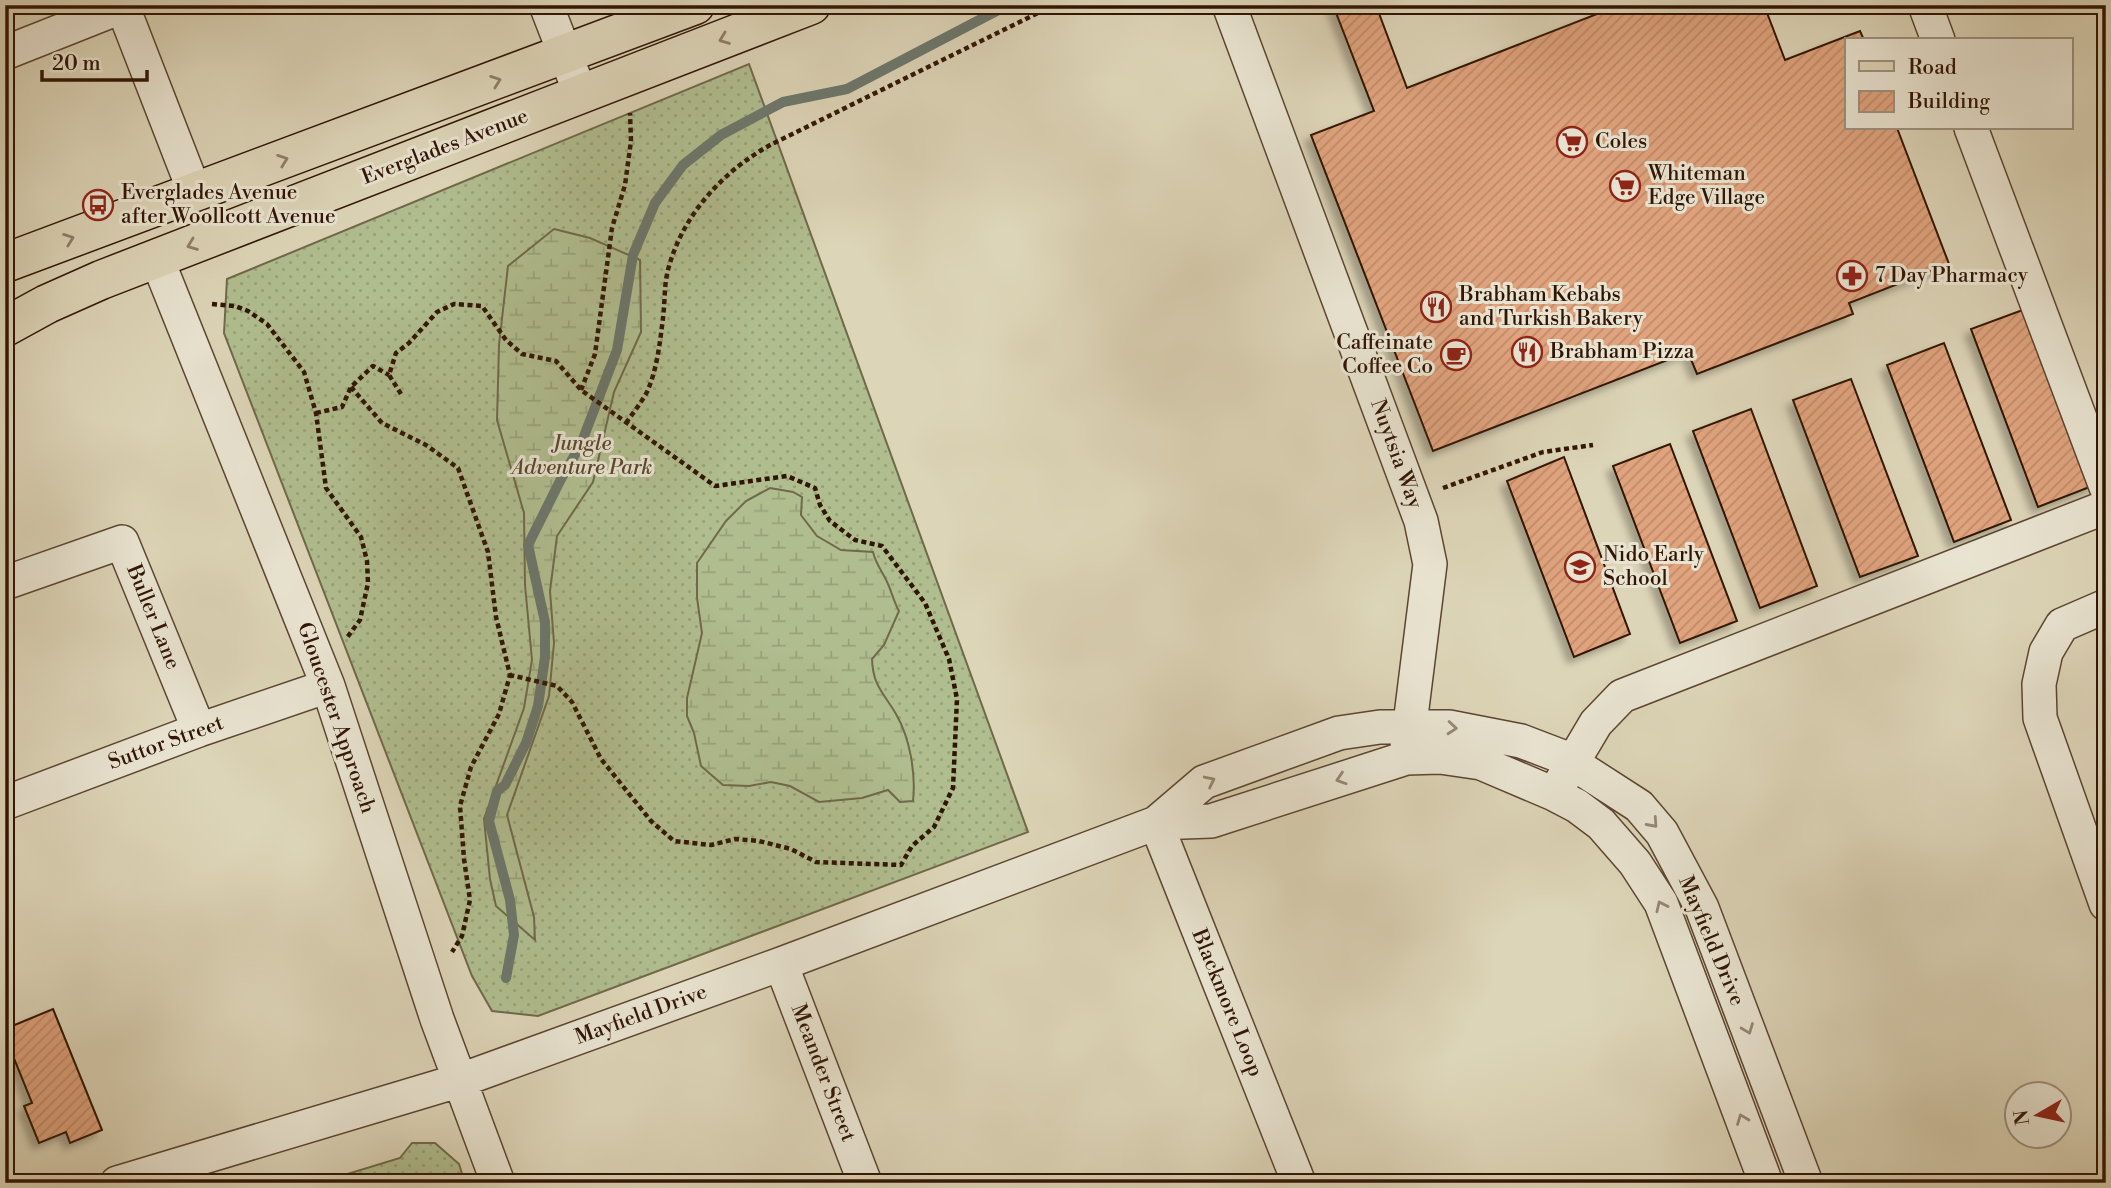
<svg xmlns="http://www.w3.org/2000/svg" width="2111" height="1188" font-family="'Libre Bodoni',serif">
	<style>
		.grass { fill: url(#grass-dots); stroke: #70694a; stroke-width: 2 }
		.wetland { fill: url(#wetland-marsh); stroke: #70694a; stroke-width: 2 }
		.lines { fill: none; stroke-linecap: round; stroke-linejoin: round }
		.stream { stroke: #6c776c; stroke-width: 10 }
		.building { fill: url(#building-hatch); stroke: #311504; stroke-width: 2; filter: url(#shadow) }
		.minor-casing { stroke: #5c4531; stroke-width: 36 }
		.major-casing { stroke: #311504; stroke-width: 41 }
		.path { stroke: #311504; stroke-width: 4.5; stroke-dasharray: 5 3.5; stroke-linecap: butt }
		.minor { stroke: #e9e4d1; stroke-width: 33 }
		.major { stroke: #ddd5b8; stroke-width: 38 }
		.oneway { stroke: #907f67 }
		.oneway2 { stroke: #968775 }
		.labels { text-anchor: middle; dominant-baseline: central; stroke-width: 6; stroke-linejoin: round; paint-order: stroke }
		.poi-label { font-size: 21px; fill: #311504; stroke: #e9e4d1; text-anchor: start }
		.street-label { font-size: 21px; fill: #311504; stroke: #e9e4d1 }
		.park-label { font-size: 21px; font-style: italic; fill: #57472e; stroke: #e9e4d1 }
	</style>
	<defs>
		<pattern id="grass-dots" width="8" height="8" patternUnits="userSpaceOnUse" patternTransform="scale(1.75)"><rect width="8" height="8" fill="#b0bd8f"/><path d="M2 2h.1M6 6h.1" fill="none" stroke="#98a27a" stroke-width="1.8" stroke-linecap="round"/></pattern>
		<pattern id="wetland-marsh" width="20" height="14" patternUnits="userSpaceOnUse" patternTransform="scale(1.75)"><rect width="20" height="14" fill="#b0bd8f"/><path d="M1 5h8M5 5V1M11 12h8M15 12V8" fill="none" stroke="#98a27a"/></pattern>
		<pattern id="building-hatch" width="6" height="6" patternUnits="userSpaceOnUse" patternTransform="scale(1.75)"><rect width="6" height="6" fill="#dfa37d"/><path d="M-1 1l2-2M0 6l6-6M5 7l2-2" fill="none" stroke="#c08b6a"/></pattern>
		<filter id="shadow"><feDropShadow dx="-6" dy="6" stdDeviation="3.5" flood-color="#0004"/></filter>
	</defs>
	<rect width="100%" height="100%" fill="#ddd5b8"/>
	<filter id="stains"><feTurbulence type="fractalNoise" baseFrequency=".00286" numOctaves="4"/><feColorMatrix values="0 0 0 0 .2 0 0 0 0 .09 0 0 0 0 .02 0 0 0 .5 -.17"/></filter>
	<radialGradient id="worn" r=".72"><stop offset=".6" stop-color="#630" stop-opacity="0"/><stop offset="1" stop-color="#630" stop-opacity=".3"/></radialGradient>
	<path class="grass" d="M749 64 1028 832 538 1016 492 1011 472 976 224 333 227 279Z
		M412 1143H435L459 1164 465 1183H318L400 1158Z"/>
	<path class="wetland" d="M554 229 590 238 640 260 641 332 614 392 593 482 557 536 550 591 554 643 549 696 507 815 534 917 535 940 496 906 490 879 484 819 524 708 532 660 525 585 524 513 497 420 499 345 508 266Z
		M770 488 793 492 802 497 801 515 817 536 841 550 873 552C876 565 883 572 888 584 892 593 894 602 899 611L884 645 872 659C873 686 883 692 896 714 910 738 916 774 913 801L900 802 888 790 862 798 819 802 790 786 771 782 749 786 723 785 701 766 694 733 687 716V698L702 633 697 598V563L726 521 746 501Z"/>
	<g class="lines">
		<path class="stream" d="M506 978 514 935 510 900 489 821 497 791 505 785 526 743 538 706 545 657V622L528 545 561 479 581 444 617 350 633 255 655 203 683 165 721 135 783 102 847 89 1008 5"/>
	</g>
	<path class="building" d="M1333 5H1383L1377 8 1407 88 1620 5H1764L1785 60 1860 31 1864 40H1847V128H1897L1949 264 1849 303 1853 314 1697 374 1688 352 1433 451 1311 135 1374 111Z
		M2028 308 2095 485 2038 507 1971 329Z
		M1944 343 2011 520 1954 542 1887 365Z
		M1851 379 1918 556 1860 577 1793 400Z
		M1751 409 1817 586 1760 608 1693 431Z
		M1670 444 1737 621 1680 643 1613 466Z
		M1564 457 1630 634 1574 657 1507 481Z
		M53 1009 102 1130 70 1143 66 1132 39 1143 24 1106 32 1103 5 1036V1029Z"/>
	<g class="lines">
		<g class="minor-casing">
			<path id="minor" d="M122 5 195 193
				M546 5 581 95
				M1229 5 1421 521 1430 564 1407 748
				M1925 5 1938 40
				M5 53 126 5
				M1971 128 2106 487
				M157 259 328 686 437 1019 498 1183
				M5 583 122 542 199 730
				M2106 606 2062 625 2046 652 2039 684 2040 718 2106 904
				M1561 782 1596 723 1622 696 2106 507
				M5 803 199 730 328 686
				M1156 823 1204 782 1339 733 1380 727H1449L1521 741 1563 757 1639 806 1662 833 1702 908 1806 1183
				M1156 823 1299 1183
				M781 964 865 1183
				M117 1183 461 1080 781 964 1156 823 1211 821 1406 758 1440 757 1481 763 1554 794 1577 806 1601 824 1635 863 1661 903 1766 1183"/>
		</g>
		<g class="major-casing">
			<path id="major" d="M5 263 695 5
				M5 327 47 304 101 280 811 5"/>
		</g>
		<path class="path" d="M212 304 235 306 248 311 267 324 304 372 316 413 326 488 361 537 367 561 368 583 360 620 346 639
			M351 387 382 423 426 445 458 468 488 552 496 617 510 675 499 714 471 767 460 806 464 859 470 900 462 936 452 952
			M581 390 595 354 612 228 625 185 631 141 630 113
			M401 394 389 375 396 353 409 343 437 312 454 304 482 306 506 340 522 354 556 361 581 390 715 486 787 476 815 488 820 505 830 521 855 540 882 546 925 603 949 659 957 699 953 788 934 827 912 846 901 865 816 862 791 849 759 841 735 839 711 845 674 841 651 821 601 759 572 702 557 686 510 675
			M316 413 342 407 351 387 373 366 389 375
			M626 423C633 413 641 403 647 392 657 370 660 342 663 318 665 302 664 285 668 270 682 215 724 170 772 144L1054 5
			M1443 488 1543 452 1593 445"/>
		<use href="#minor" class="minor"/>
		<use href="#major" class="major"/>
	</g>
	<defs><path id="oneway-chevron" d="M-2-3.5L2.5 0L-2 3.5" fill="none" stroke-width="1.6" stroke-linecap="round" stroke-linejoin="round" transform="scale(1.75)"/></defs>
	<g class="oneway">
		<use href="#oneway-chevron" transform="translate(724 39) rotate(159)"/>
		<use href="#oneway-chevron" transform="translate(496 81) rotate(-20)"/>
		<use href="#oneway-chevron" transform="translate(283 160) rotate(-20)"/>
		<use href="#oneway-chevron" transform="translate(69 239) rotate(-20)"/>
		<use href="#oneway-chevron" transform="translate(192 245) rotate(159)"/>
	</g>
	<g class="oneway2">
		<use href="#oneway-chevron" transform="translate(1452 728) rotate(5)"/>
		<use href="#oneway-chevron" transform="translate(1341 779) rotate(162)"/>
		<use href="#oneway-chevron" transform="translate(1210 781) rotate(-26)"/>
		<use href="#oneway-chevron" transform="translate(1653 823) rotate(48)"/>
		<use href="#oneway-chevron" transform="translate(1661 906) rotate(-115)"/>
		<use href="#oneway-chevron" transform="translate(1748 1029) rotate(69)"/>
		<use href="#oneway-chevron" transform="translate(1742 1119) rotate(-111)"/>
	</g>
	<defs>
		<g id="supermarket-ring" transform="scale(1.575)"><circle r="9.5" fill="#e9e4d1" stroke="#8f2418" stroke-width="1.5"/><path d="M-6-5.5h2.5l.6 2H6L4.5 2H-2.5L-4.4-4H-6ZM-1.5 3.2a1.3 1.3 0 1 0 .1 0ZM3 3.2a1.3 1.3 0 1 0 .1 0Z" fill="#8f2418"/></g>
		<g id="bus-ring" transform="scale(1.575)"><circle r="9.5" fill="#e9e4d1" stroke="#8f2418" stroke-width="1.5"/><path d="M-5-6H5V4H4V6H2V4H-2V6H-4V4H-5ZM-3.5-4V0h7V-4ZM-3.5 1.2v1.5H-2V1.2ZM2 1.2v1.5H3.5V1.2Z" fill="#8f2418"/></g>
		<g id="pharmacy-ring" transform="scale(1.575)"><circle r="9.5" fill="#e9e4d1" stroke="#8f2418" stroke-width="1.5"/><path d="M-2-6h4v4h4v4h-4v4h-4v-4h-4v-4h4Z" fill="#8f2418"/></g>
		<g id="restaurant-ring" transform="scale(1.575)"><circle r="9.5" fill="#e9e4d1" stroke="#8f2418" stroke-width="1.5"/><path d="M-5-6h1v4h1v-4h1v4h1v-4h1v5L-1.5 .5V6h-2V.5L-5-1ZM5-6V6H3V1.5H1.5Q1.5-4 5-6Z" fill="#8f2418"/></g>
		<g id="cafe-ring" transform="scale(1.575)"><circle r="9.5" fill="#e9e4d1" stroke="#8f2418" stroke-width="1.5"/><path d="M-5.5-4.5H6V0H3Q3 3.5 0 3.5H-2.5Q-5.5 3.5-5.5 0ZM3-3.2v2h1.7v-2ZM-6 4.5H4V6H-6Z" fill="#8f2418"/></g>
		<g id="school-ring" transform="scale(1.575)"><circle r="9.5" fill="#e9e4d1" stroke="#8f2418" stroke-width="1.5"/><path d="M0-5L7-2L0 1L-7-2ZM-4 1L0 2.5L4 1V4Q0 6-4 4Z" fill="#8f2418"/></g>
	</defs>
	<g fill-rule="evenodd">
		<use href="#supermarket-ring" x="1572" y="142"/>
		<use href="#supermarket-ring" x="1625" y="186"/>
		<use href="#bus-ring" x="98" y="205"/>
		<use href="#pharmacy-ring" x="1852" y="276"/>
		<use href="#restaurant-ring" x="1436" y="307"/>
		<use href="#restaurant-ring" x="1527" y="352"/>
		<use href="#cafe-ring" x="1456" y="355"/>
		<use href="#school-ring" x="1580" y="567"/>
	</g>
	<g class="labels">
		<g class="poi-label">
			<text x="1595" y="142">Coles</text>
			<text x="1648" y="174">Whiteman<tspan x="1648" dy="24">Edge Village</tspan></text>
			<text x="121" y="193">Everglades Avenue<tspan x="121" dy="24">after Woollcott Avenue</tspan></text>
			<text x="1875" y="276">7 Day Pharmacy</text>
			<text x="1459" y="295">Brabham Kebabs<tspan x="1459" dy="24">and Turkish Bakery</tspan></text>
			<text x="1433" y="343" text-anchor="end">Caffeinate<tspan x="1433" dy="24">Coffee Co</tspan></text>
			<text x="1550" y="352">Brabham Pizza</text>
			<text x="1603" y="555">Nido Early<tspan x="1603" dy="24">School</tspan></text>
		</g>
		<g class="street-label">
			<text transform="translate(445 147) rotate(-21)">Everglades Avenue</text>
			<text transform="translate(1396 454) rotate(70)">Nuytsia Way</text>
			<text transform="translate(153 617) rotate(68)">Buller Lane</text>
			<text transform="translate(336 718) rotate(71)">Gloucester Approach</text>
			<text transform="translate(166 743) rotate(-20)">Suttor Street</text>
			<text transform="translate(1711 941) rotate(67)">Mayfield Drive</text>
			<text transform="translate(1227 1003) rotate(68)">Blackmore Loop</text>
			<text transform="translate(641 1015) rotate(-20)">Mayfield Drive</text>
			<text transform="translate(823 1073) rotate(69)">Meander Street</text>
		</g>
		<g class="park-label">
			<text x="582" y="444">Jungle<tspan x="582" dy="24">Adventure Park</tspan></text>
		</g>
	</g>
	<rect width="2111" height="1188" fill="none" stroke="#ddd5b8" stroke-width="28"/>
	<rect x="7" y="7" width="2097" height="1174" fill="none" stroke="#311504" stroke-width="3.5"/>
	<rect x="14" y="14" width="2083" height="1160" fill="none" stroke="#311504" stroke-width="2"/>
	<rect x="1845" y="38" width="228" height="91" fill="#e9e4d1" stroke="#9f917f" stroke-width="2"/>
	<rect x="1859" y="61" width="35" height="10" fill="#ddd5b8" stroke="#9f917f" stroke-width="2"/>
	<text x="1908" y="74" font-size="21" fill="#311504">Road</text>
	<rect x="1859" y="91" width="35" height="21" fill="url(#building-hatch)" stroke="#9f917f" stroke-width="2"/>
	<text x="1908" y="108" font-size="21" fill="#311504">Building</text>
	<g transform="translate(2038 1115) rotate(261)"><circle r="33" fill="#e9e4d1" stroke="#9f917f" stroke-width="2"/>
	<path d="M0-5L12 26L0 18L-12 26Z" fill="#8f2418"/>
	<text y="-10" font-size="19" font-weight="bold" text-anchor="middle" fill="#311504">N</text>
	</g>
	<path d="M42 70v10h105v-10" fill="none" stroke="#311504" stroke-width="3.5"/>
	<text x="52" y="70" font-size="21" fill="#311504" stroke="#e9e4d1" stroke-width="5" paint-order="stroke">20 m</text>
	<rect width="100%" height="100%" filter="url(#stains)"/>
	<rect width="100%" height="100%" fill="url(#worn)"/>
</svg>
